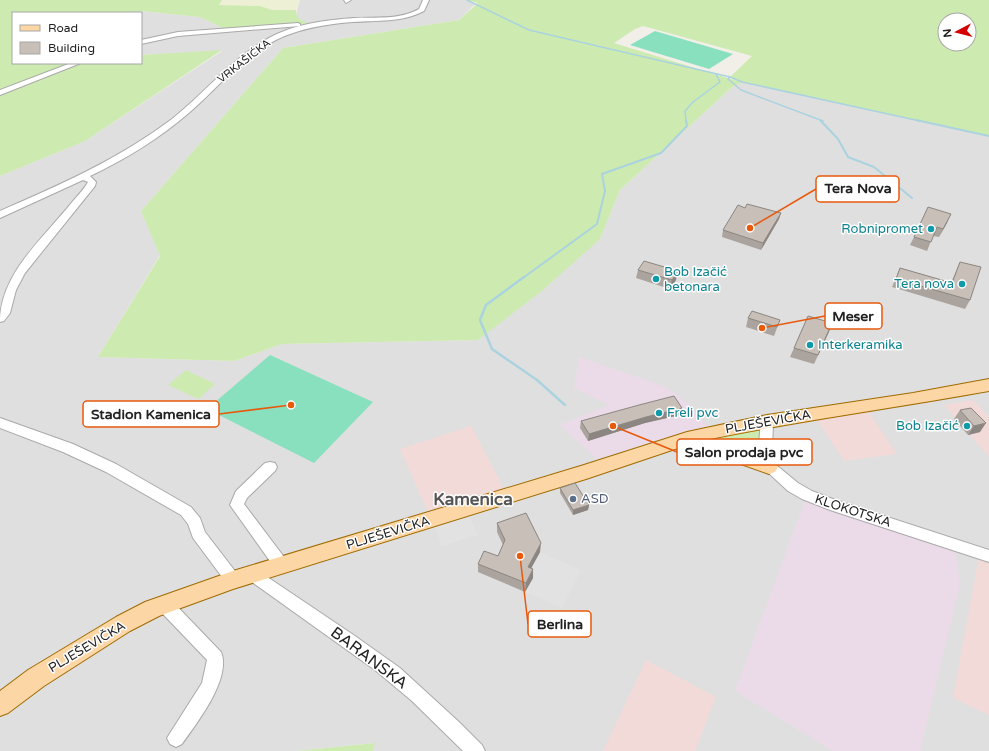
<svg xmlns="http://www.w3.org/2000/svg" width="989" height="751" viewBox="0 0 989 751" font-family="'Varela Round',sans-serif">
<rect width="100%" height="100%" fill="#f2efe9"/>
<path fill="#e0dfdf" d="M300 0H467L475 4 459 20 283 48 141 211 160 255 98 357 234 361 282 344 478 340 600 239 620 190 731 88 742 82 989 136V751H373L374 743 296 751H0V176L85 141 222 51 141 55V13H137L141 11 200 17 227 30 308 24 298 18 296 14Z"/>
<g fill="#f2dad9">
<path d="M973 400 989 417V457L944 405Z"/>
<path d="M866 408 897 454 844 461 815 417Z"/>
<path d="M471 426 509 498 432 521 400 449Z"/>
<path d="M979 556 989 560V715L953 698Z"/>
<path d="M646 660 716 697 695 751H603Z"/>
</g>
<g fill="#ebdbe8">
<path d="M579 357 666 387 688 404 708 427 597 459 560 425 609 405 574 388Z"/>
<path d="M807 495 952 543 956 556 960 584 920 751H833L735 691Z"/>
</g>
<path fill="#eef0d5" d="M222 0H300L296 10H272L260 6 219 5Z"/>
<g fill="#cdebb0" fill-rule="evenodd">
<path d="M0 0H222L219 5 260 6 272 10H296C295 18 303 21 309 24L227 30 200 17 141 11 137 13H13V63H141V55L222 50 85 141 0 176Z"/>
<path d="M467 0H989V136L742 82 731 88 620 190 600 239 543 290 478 340 282 344 234 361 98 357 160 256 141 211 283 48 459 20 478 3ZM945 20H969V44H945ZM643 26 752 56 730 77 737 81 614 43 635 29Z"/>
<path d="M186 370 215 384 198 399 168 385Z"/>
<path d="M764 427 760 444C744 455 727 450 712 439Z"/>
<path d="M375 743 373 751H296Z"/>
</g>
<g fill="#88e0be">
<path d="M655 31 733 54 709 69 630 45Z"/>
<path d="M270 355 373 402 314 463 207 409Z"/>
</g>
<g fill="#e2e2e2">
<path d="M469 515 478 535 442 546 434 526Z"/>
<path d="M540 552 581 570 562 608 525 592 532 578 527 576Z"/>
</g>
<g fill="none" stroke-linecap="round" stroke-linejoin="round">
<g stroke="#aad3df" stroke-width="1.5">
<path d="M467 0 529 30 730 77 742 82 920 121"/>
<path d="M730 77 728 79 741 90 823 121"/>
<path d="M686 121 685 111 693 102 720 82 716 74"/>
</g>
<g stroke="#aad3df" stroke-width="2">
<path d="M820 120 838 139 848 157 874 167 912 198"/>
<path d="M916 120 989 136"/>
<path d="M523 278 597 224 605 191 602 174 661 153 687 126 686 120"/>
</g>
<path stroke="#aad3df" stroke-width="2.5" d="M524 277 486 305 480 320 492 349 537 380 565 405"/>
<defs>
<g id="minor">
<path d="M344 0H351L346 3Z"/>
<path d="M423 0H429L424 11C401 23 378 20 353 22 327 24 300 28 276 40 242 56 218 88 190 112 160 138 126 159 90 176L96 182 95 186 25 273 16 290 10 313 4 321 0 322C0 275 41 240 69 206 75 198 83 191 88 182L83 180 0 218V211C60 185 119 159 172 119 205 93 232 58 269 38 294 24 326 20 354 18 377 17 399 20 419 9Z"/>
<path d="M298 23 300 24V26L178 36 141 44V40L178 32Z"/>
<path d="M71 63H81L0 95V90Z"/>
<path d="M767 416 771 418 773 421 772 455 775 464 798 483 812 491 838 501 989 550V562L830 510 802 499 788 491 762 467 758 455 761 421 763 418Z"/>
<path d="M0 418 73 444 116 464 191 507 200 518 205 532 238 575 241 580 238 585 233 587 228 585 193 538 188 524 181 515 106 472 63 452 0 428Z"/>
<path d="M270 462 275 463 277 467 275 471 247 498 244 504 287 561 289 566 287 571 282 572 277 571 230 505 236 491 265 463Z"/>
<path d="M254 568 355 636 400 668 459 722 482 745 485 751H463L412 701 375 670 249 580 246 575 249 570Z"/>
<path d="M165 598 171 600 221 652C232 678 197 723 182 744L176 747 170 744 167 738 202 683 207 660 159 610 157 605 159 600Z"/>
</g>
<path id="major" d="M989 379V391C896 408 803 420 710 439L775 462 778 467 775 472 769 474 687 445 586 479 233 589 159 616 130 631 44 686 8 713 0 716V691L28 670 116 617 145 602 233 571 584 465 687 432 767 415 913 393Z"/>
</defs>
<use href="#minor" stroke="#a9a9a9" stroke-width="2"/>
<use href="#major" stroke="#a06b00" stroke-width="2"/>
<use href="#minor" fill="#fff" fill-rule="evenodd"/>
<use href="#major" fill="#fcd6a4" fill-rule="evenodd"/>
</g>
<g fill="#aba49e">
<path d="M745 208 781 213 779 219 761 250 722 237 723 230Z"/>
<path d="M947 223 939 237 933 236 927 251 910 245 914 237Z"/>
<path d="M960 262 970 300 965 309 892 287 900 268 951 283Z"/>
<path d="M638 270 676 280 670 289 636 278Z"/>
<path d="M748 318 780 320 774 336 746 327Z"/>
<path d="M832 323 814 364 790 357 794 348Z"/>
<path d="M682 408 680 415 645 423 588 441 580 428 581 421Z"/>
<path d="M960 410 980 432 968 435 954 419Z"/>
<path d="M560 488 589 505 588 510 573 515 560 493Z"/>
<path d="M497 523 540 552 531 568 533 569V578L525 592 478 572V564L498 556 503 545 497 532Z"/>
</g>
<g fill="#8b8681">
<path d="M781 213 779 219 761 250 763 243Z"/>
<path d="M951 214 947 223 939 237 943 229Z"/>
<path d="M678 271 676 280 670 289 672 280Z"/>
<path d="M832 323 829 332 814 364 818 355Z"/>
<path d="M682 408 680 415 645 423 588 441 589 434 646 417Z"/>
<path d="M986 423 980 432 968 435 974 426Z"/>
<path d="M589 505 588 510 573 515V510Z"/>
<path d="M541 543 540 552 527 576 528 567Z"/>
<path d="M533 569V578L525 592 526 583Z"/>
</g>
<g fill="#c7bfb8" stroke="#8b8681">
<path d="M747 204 781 213 763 243 723 230 738 205 745 208Z"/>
<path d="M928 207 951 214 943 229 937 227 931 242 914 237Z"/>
<path d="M644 261 678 271 672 280 638 270Z"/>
<path d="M960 262 981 267 970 300 896 279 900 268 952 283Z"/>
<path d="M752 311 780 320 777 327 748 318Z"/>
<path d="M808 316 832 323 818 355 794 348Z"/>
<path d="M674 396 682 408 646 417 589 434 581 421 639 405Z"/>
<path d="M971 408 986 423 974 426 960 410Z"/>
<path d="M575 483 589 505 573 510 560 488Z"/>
<path d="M526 513 541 543 528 567 533 569 526 583 478 564 484 551 498 556 505 540 497 523Z"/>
</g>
<g fill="#0f9aa8" stroke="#fff" stroke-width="1.5">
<circle cx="931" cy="229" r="4"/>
<circle cx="656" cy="279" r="4"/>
<circle cx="962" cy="284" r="4"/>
<circle cx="810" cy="345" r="4"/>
<circle cx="659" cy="413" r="4"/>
<circle cx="967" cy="426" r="4"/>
</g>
<circle fill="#5c6f8a" stroke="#fff" stroke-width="1.5" cx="573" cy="499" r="4"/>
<g text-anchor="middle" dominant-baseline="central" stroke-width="3" stroke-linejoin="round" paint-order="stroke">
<g font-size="11" fill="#222" stroke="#fff">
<text transform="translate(244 61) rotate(-38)">VRKAŠIĆKA</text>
</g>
<g font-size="13" fill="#0d838f" stroke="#fff" text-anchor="end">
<text x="923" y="229">Robnipromet</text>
<text x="664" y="272" text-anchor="start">Bob Izačić<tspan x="664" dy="15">betonara</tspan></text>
<text x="954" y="284">Tera nova</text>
<text x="818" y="345" text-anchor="start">Interkeramika</text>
<text x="667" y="413" text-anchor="start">Freli pvc</text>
<text x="959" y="426">Bob Izačić</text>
</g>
<g font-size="13" fill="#222" stroke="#fff">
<text transform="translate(768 422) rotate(-10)">PLJEŠEVIČKA</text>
<text transform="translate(853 511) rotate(18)">KLOKOTSKA</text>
<text transform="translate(388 533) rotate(-17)">PLJEŠEVIČKA</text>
<text transform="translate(87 647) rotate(-31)">PLJEŠEVIČKA</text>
</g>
<g font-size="13" fill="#4e5e75" stroke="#fff" text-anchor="start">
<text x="581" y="499">ASD</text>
</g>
<g font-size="16" fill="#222" stroke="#fff">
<text transform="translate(369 658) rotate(37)">BARANSKA</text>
</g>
<g font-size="17" font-weight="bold" fill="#555" stroke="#fff">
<text x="473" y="499">Kamenica</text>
</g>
</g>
<path fill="none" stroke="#e8590c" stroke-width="1.5" d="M750 228L816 189M762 328L825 316M291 405L219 414M613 426L677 452M520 556L528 624"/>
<g fill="#e8590c" stroke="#fff" stroke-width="1.5">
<circle cx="750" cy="228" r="4"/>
<circle cx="762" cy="328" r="4"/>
<circle cx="291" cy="405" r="4"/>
<circle cx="613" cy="426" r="4"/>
<circle cx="520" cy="556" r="4"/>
</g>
<g fill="#fff" stroke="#e8590c" stroke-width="1.5">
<rect x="816" y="176" width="83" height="26" rx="4"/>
<rect x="825" y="303" width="57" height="26" rx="4"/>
<rect x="83" y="401" width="136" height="26" rx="4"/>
<rect x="677" y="439" width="135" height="26" rx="4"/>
<rect x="528" y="611" width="63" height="26" rx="4"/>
</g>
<g font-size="14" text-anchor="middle" font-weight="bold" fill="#222">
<text x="858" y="193">Tera Nova</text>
<text x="853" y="321">Meser</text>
<text x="151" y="419">Stadion Kamenica</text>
<text x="744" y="457">Salon prodaja pvc</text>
<text x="560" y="629">Berlina</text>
</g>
<rect x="12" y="12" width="130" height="52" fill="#ffffff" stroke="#a7a7a7"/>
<rect x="20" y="25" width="20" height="6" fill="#fcd6a4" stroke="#a7a7a7"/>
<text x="48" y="32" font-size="12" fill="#222222">Road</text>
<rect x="20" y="42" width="20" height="12" fill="#c7bfb8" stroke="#a7a7a7"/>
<text x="48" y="52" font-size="12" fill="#222222">Building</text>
<g transform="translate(957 32) rotate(263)"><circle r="19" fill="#ffffff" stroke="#a7a7a7"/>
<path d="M0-3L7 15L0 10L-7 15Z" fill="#d40000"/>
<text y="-6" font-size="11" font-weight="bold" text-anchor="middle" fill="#222222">N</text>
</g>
</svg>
